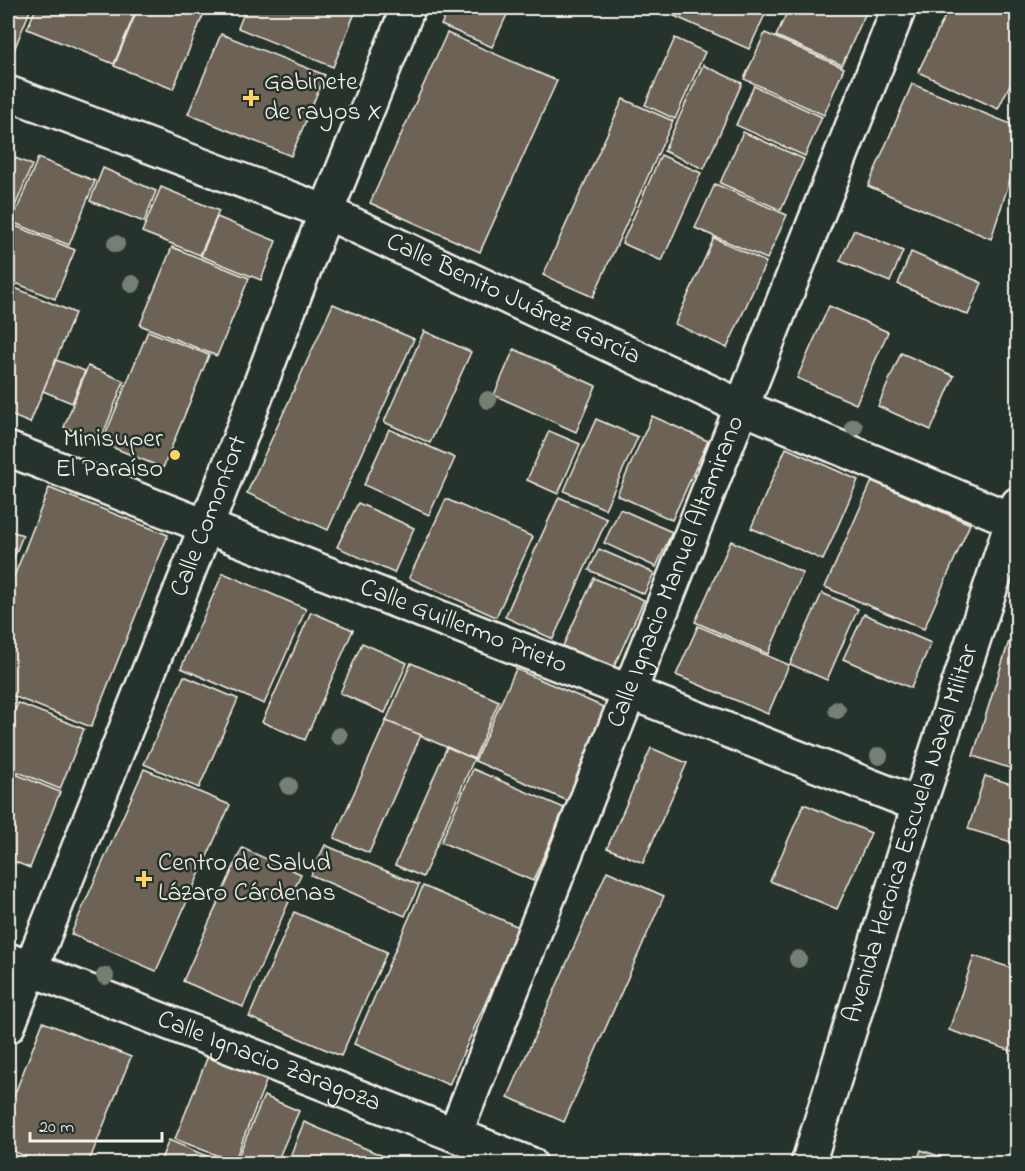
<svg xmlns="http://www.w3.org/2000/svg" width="1025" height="1171" viewBox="0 0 1025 1171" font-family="'Indie Flower',sans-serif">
<rect width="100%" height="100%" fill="#26332d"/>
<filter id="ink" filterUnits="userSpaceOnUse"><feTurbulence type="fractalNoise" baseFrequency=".0167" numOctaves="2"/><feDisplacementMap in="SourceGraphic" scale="12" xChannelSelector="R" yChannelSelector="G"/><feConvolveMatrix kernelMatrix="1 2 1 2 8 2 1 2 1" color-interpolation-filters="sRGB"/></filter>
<g filter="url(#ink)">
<g fill="#6c6255" stroke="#f4f1e8" stroke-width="1.5">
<path d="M8 8H31L12 55 8 53Z"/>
<path d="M36 8H137L114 64 27 29Z"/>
<path d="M138 8H206L173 89 114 66Z"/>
<path d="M246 8H357L333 67 238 28Z"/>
<path d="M449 8H510L492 47 441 25Z"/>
<path d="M656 8H768L749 49Z"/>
<path d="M789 8H868L842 65 776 36Z"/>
<path d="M949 8H1013L1018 10V68L998 109 918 72Z"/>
<path d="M447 33 557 81 480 252 370 203Z"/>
<path d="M765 33 844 68 824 115 744 79Z"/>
<path d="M221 34 325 75 291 156 188 114Z"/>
<path d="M675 38 705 52 675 119 645 105Z"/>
<path d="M703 65 742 83 704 169 664 151Z"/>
<path d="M912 84 1018 127V155L991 239 868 186Z"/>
<path d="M754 86 822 117 805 156 736 125Z"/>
<path d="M623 99 673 121 593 297 543 275Z"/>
<path d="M743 132 804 159 781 210 720 183Z"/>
<path d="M8 155 32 165 10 219 8 217Z"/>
<path d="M661 155 701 173 662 261 622 243Z"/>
<path d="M38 158 95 181 69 245 12 222Z"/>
<path d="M103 168 156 191 144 222 90 201Z"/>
<path d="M715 184 787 215 767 259 695 228Z"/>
<path d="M161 187 219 211 200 255 142 232Z"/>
<path d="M217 217 276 241 261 280 201 256Z"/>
<path d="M8 223 75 250 55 299 8 280Z"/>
<path d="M854 230 903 251 890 282 840 261Z"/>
<path d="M714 238 766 262 727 348 675 324Z"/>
<path d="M172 247 249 278 217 356 140 325Z"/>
<path d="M911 252 982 283 968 315 898 284Z"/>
<path d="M8 285 75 313 30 423 8 414Z"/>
<path d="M333 304 414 339 328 530 247 493Z"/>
<path d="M829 306 888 332 856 404 797 378Z"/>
<path d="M148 331 209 355 163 468 102 443Z"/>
<path d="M424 331 471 352 430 443 384 422Z"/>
<path d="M514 349 596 386 576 432 494 395Z"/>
<path d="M901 353 954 376 931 430 878 406Z"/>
<path d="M56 360 85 371 72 403 43 391Z"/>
<path d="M88 366 124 381 100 442 64 427Z"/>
<path d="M652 416 708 441 672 520 617 495Z"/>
<path d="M596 419 638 437 605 509 564 491Z"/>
<path d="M389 429 455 458 429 515 364 485Z"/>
<path d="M549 431 580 444 558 494 527 480Z"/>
<path d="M786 448 858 480 823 560 751 528Z"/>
<path d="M872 481 970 524 924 629 825 587Z"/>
<path d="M49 488 168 535 91 727 8 694V592Z"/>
<path d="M559 497 607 519 553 639 505 617Z"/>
<path d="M446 499 533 537 496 617 409 578Z"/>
<path d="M358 503 414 528 394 573 337 547Z"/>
<path d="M620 509 672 532 656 567 604 543Z"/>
<path d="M8 530 23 535 8 573Z"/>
<path d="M731 541 803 573 768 654 695 622Z"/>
<path d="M599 549 654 573 644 594 589 570Z"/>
<path d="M223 573 306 609 264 704 181 668Z"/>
<path d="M594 578 644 600 613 669 563 646Z"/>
<path d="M822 593 858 609 827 680 790 664Z"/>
<path d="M311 612 353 630 305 740 262 722Z"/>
<path d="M864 614 931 643 911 688 843 659Z"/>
<path d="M698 626 789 665 768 714 676 675Z"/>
<path d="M1009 641 1018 643V771L973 756Z"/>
<path d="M362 643 407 663 385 713 340 693Z"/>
<path d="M411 663 499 701 474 759 386 721Z"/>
<path d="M516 669 608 709 568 801 475 761Z"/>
<path d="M184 676 238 699 199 788 144 764Z"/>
<path d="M8 697 13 699 8 713Z"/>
<path d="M18 703 84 729 60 789 8 768V728Z"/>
<path d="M386 721 421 735 369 853 334 838Z"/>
<path d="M447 747 474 759 423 877 395 865Z"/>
<path d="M651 748 687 763 643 863 607 848Z"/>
<path d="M144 769 230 805 156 971 71 934Z"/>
<path d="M473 769 564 808 533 881 441 842Z"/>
<path d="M8 771 60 792 30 868 8 859Z"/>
<path d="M985 776 1018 786V844L968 829Z"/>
<path d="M804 804 871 833 837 909 770 881Z"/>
<path d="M325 845 419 885 405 916 311 875Z"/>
<path d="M242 848 301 874 243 1007 183 981Z"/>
<path d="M607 871 664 896 564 1122 508 1097Z"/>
<path d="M423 886 519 927 449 1085 354 1044Z"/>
<path d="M294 912 387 952 341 1056 249 1017Z"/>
<path d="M974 956 1018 970V1053L949 1030Z"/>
<path d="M43 1022 131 1057 88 1164H44L8 1149V1111Z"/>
<path d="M208 1056 267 1079 234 1162 175 1139Z"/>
<path d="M264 1096 299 1111 276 1164H254L238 1157Z"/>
<path d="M304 1122 383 1156 380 1164H287Z"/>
<path d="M169 1140 225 1164H159Z"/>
<path d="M921 1150 962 1164H916Z"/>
</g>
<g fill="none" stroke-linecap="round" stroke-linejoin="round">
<defs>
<g id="minor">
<path id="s1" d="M8 93 326 212 742 407 1012 520"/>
<path id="s2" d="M8 449 919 805"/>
<path id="s3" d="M8 960 530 1164"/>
<path id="s4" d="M8 1026 206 527 326 212 408 8"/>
<path id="s5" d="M455 1134 899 8"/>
<path id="s6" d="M808 1164 919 805 1018 504"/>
</g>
</defs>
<use href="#minor" stroke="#f4f1e8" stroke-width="38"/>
<use href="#minor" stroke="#26332d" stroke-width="33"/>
</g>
<g fill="#767f73">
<circle cx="116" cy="244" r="9"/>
<circle cx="132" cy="284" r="9"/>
<circle cx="488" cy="400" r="9"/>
<circle cx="854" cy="427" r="9"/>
<circle cx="837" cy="710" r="9"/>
<circle cx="339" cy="736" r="9"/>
<circle cx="879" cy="756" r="9"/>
<circle cx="289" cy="786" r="9"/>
<circle cx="798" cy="959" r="9"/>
<circle cx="105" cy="976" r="9"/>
</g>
</g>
<g fill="#ffd166" stroke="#26332d" stroke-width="2">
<path d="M248 89h6v6h6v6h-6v6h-6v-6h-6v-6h6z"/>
<circle cx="175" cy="455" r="6"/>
<path d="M141 870h6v6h6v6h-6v6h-6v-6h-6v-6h6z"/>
</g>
<g text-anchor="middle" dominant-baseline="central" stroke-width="5" stroke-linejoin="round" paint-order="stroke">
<g font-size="26" fill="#f4f1e8" stroke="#26332d" text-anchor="start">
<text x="264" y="83">Gabinete<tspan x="264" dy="30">de rayos X</tspan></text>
<text x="163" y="440" text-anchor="end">Minisuper<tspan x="163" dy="30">El Paraíso</tspan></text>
<text x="158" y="864">Centro de Salud<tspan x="158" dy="30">Lázaro Cárdenas</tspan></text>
</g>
<g font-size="26" fill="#f4f1e8" stroke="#26332d">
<text stroke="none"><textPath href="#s1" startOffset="546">Calle Benito Juárez García</textPath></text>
<text stroke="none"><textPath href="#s4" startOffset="548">Calle Comonfort</textPath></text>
<text stroke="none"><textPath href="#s5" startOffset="604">Calle Ignacio Manuel Altamirano</textPath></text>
<text stroke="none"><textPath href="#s2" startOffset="489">Calle Guillermo Prieto</textPath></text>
<text stroke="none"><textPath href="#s6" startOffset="346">Avenida Heroica Escuela Naval Militar</textPath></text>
<text stroke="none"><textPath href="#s3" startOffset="280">Calle Ignacio Zaragoza</textPath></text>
</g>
</g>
<rect width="1025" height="1171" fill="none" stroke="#26332d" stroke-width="30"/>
<rect x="15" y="15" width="995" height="1141" fill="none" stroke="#f4f1e8" stroke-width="2" filter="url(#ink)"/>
<path d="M30 1132v9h132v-9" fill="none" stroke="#f4f1e8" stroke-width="3"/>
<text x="39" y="1132" font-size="18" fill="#f4f1e8" stroke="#26332d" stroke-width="4.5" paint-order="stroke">20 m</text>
</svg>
